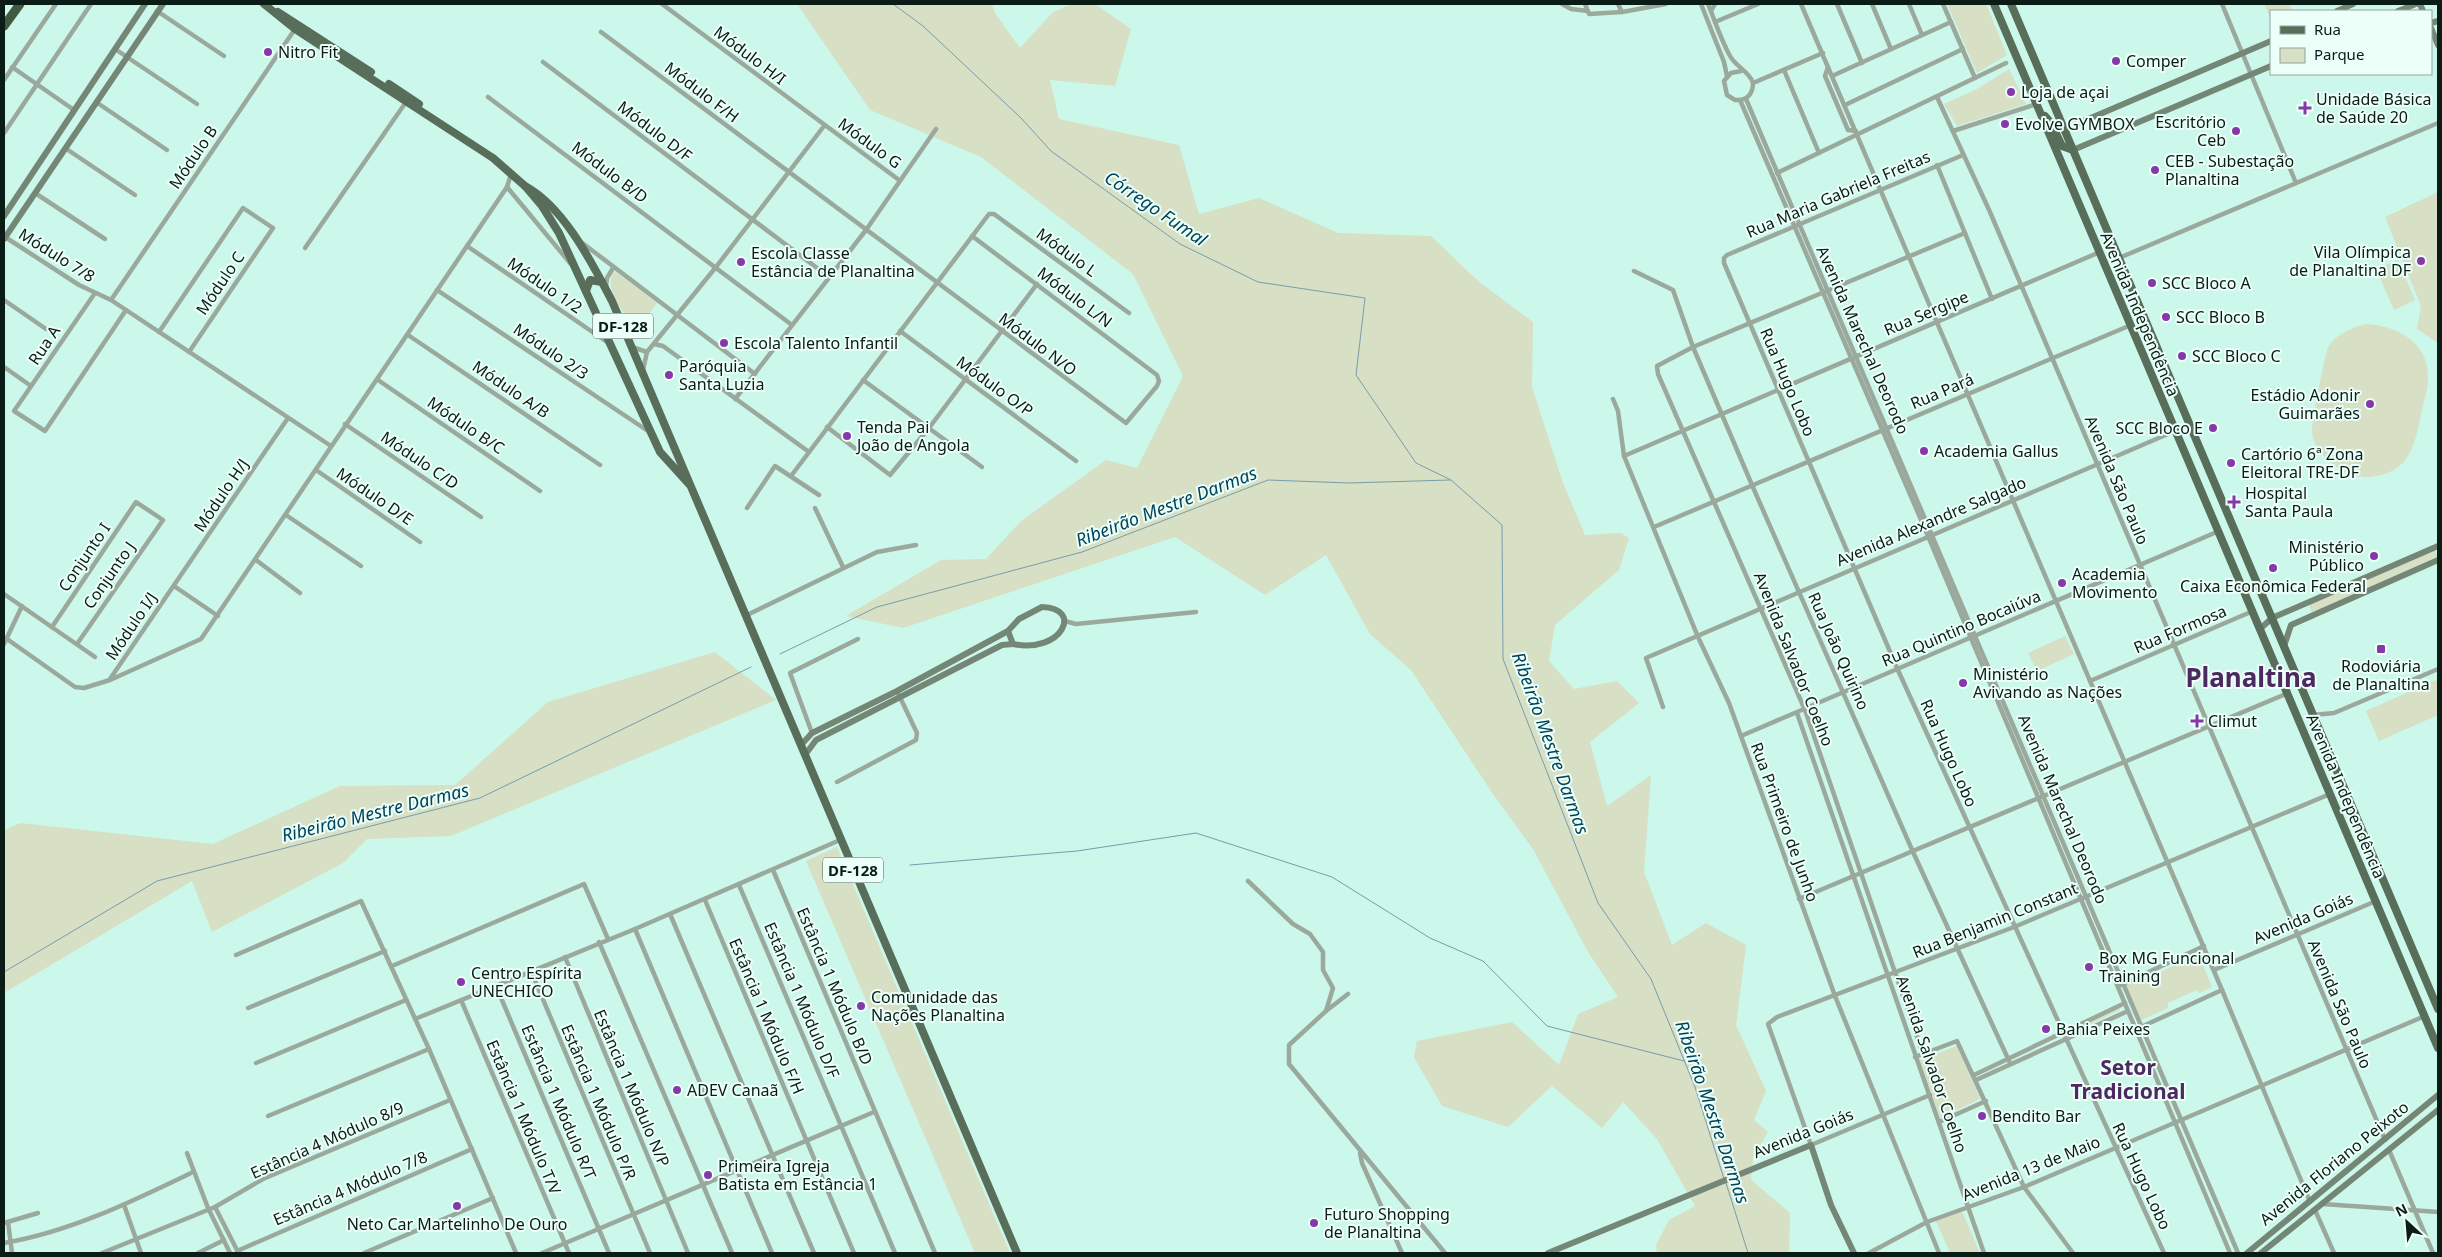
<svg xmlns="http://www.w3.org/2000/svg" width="2442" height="1257" viewBox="0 0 2442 1257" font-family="'Noto Sans',sans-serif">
<rect width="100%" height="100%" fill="#cbf8ea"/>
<g fill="#d7dfc4">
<path d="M797 4H992L995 13 1020 48 1053 12 1072 4H1095L1131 29 1115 86 1050 80 1059 119 1179 145 1199 214 1259 198 1338 233 1431 236 1478 281 1533 322 1532 387 1563 483 1585 535 1621 533 1629 538 1619 570 1555 625 1549 661 1574 689 1617 681 1639 703 1590 742 1607 806 1651 775 1644 872 1672 945 1706 923 1746 945 1736 1025 1766 1091 1754 1120 1768 1132 1753 1158 1751 1180 1790 1213 1789 1253H1657L1656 1245 1669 1220 1695 1206 1657 1139 1623 1102 1602 1128 1552 1086 1508 1127 1442 1106 1414 1057 1417 1041 1512 1022 1559 1065 1578 1014 1618 997 1588 952 1533 849 1493 794 1411 670 1370 634 1326 555 1265 595 1175 537 903 628 846 616 941 560 986 559 1021 521 1106 460 1137 468 1183 376 1133 274 981 157 870 110Z"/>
<path d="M1947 4H1986L2007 55 1977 73Z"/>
<path d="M2264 4H2289L2292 11H2271V20Z"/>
<path d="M2009 69 2026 104 1957 126 1944 104 1977 89Z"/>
<path d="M2438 192V343L2417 329 2421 306 2385 217Z"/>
<path d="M2398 260 2415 300 2394 310 2376 269Z"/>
<path d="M616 272 657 303 638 327C624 315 606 294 612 274Z"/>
<path d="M2365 324C2395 325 2428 341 2428 376 2429 387 2424 399 2422 410 2415 444 2411 473 2370 477 2347 480 2313 455 2312 431 2312 424 2325 353 2328 348 2334 335 2352 328 2365 324Z"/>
<path d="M2435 550 2438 556 2312 613 2309 605Z"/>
<path d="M2065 636 2074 654 2037 671 2028 653Z"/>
<path d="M715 652 776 700 451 836 367 839 343 863 212 932 192 881 4 993V830L20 823 213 844 340 786 455 785 548 702Z"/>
<path d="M2438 679V715L2379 741 2366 711Z"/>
<path d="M837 847 1010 1253H975L806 861Z"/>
<path d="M2198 953 2212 987 2200 993 2197 990 2168 1003V1008L2141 1020 2126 985 2153 973 2157 974Z"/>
<path d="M2119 1007 2120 1010 2067 1035 2066 1033Z"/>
<path d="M1957 1046 1980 1099 1940 1118 1920 1060Z"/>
<path d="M1962 1211 1980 1253H1950L1936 1221Z"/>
</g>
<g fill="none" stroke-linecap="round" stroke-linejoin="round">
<g stroke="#779dac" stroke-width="1">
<path d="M893 4 923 26 1021 118 1051 151 1180 244 1258 282 1365 298 1356 375 1416 463 1451 480 1502 525 1503 659 1598 903 1651 979 1695 1087 1724 1179"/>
<path d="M780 654 877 607 1082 552 1268 480 1349 483 1450 480"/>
<path d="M910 865 1077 851 1196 833 1332 877 1430 938 1483 961 1547 1026 1684 1061"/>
<path d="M4 972 157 881 480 798 751 667"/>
<path d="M1726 1183 1748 1253"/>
</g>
<g stroke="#9ba89c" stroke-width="4.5">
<path d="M662 4 899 180"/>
<path d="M1562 4 1571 9 1588 11"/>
<path d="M1585 4 1589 14 1622 12 1666 4"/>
<path d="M1618 4 1622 12"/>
<path d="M1701 4 1724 62 1727 76"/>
<path d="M1708 4C1715 21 1721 40 1730 56 1736 67 1750 72 1753 83 1753 94 1747 101 1735 100L1727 95 1724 81 1731 73 1741 71"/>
<path d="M1801 4 2222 990 2310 1202"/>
<path d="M1837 4 1862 63"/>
<path d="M1872 4 1891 49"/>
<path d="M1909 4 1922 35"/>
<path d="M1943 4 1975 78"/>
<path d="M2222 4 2296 183"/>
<path d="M157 11 224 56"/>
<path d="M1711 11 1715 4"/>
<path d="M1715 22 1758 4"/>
<path d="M601 32 1126 423 1157 386 1159 381 1157 375 972 236"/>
<path d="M115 49 197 104"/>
<path d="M543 62 829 277"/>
<path d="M12 67 74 110"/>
<path d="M1828 67 1825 76 1848 130 1856 131"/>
<path d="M1784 70 1819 153"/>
<path d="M1832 76 1951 22"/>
<path d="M4 80 56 4"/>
<path d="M1753 83 1823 53"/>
<path d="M488 97 792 325"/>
<path d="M1937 97 1990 212 2385 1140"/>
<path d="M1746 99 2238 1253"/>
<path d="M1740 100 1928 536 2230 1253"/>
<path d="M96 102 167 150"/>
<path d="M1845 105 1963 49"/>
<path d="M1953 131 2037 104"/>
<path d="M4 133 91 4"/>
<path d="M65 148 135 195"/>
<path d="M1963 155 1727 255 1724 258V263L1897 668 2164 1253"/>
<path d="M1937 165 1992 299"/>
<path d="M1777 173 2006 63"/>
<path d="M507 187 570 263"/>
<path d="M35 193 105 239"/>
<path d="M5 237 79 285 111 300 331 446"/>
<path d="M581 242 755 374"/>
<path d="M467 246 610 344"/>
<path d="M305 248 406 102"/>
<path d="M2119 258 2438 123"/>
<path d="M1634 271 1673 290 1693 347 1752 485 1913 852 2010 1063"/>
<path d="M606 287 607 278 613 268"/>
<path d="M437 290 648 431"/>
<path d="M95 293 14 411 45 431 126 310"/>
<path d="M4 300 46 329"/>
<path d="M111 300 295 29"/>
<path d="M900 331 1076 461"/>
<path d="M159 332 243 208 273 228 189 352"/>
<path d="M408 335 600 465"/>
<path d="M654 344 663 346 809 452"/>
<path d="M632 347 647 352"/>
<path d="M4 367 31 386"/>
<path d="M643 370 647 352 716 267 824 126"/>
<path d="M378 380 540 491"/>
<path d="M863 380 982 467"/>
<path d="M735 399 866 230 936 129"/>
<path d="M1613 399 1618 411 1624 456 1698 637 1729 703 1835 996 1939 1253"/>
<path d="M345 424 481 517"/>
<path d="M827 427 890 475 929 428 1037 284"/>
<path d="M1624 456 2100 252"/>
<path d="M316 470 420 542"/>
<path d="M791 476 989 214H994L1129 313"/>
<path d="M747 508 775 466 819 495"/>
<path d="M815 508 843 567"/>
<path d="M286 515 361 566"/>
<path d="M1654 527 2131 325"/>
<path d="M256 560 300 593"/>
<path d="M174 586 218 616"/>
<path d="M4 594 95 657"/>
<path d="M745 616 877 552 916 545"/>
<path d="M1065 621 1076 624 1196 612"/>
<path d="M52 627 136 502 163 520 77 644"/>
<path d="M7 639 75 687 84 688 110 680 201 639 507 187 511 174"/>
<path d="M4 644 22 606"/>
<path d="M110 679 288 418"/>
<path d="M2090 681 2253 611"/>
<path d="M1663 707 1646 658 2175 431"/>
<path d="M1797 713 1984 1253"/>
<path d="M2313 715 2334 713 2438 669"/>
<path d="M812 733 790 673 858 639"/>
<path d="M1741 736 2219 531"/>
<path d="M837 782 916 740 917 733 897 691"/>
<path d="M773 870 935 1253"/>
<path d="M1248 881 1293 924 1310 934 1323 952V970L1333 988 1326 1011"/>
<path d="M739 885 895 1253"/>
<path d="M1799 899 2288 693"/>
<path d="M705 900 854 1253"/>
<path d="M670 914 814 1253"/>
<path d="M635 929 772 1253"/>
<path d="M599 942 732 1253"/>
<path d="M236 955 361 901 429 1049 516 1253"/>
<path d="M565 957 688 1253"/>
<path d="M392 966 584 884 608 939"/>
<path d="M2214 970 2376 901"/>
<path d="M531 971 650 1253"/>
<path d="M2121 985 2204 946"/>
<path d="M496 986 609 1253"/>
<path d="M1348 994 1326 1011 1289 1045V1064L1445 1253"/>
<path d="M461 1000 569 1253"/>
<path d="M248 1008 385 951"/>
<path d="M415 1019 635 929 840 840"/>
<path d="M2141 1027 2222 990"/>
<path d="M1923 1054 1805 710 1658 374 1657 366 1693 347 1965 233"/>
<path d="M1915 1057 1957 1041 2024 1187 2073 1253"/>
<path d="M256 1063 406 1000"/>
<path d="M1974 1075 2125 1003"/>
<path d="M1976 1080 2128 1011"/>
<path d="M1930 1095 1811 1145 1768 1024 1777 1017 2014 927 2330 794"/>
<path d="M268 1116 429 1049"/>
<path d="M1939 1122 1986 1101"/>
<path d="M2389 1150 2433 1253"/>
<path d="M187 1153 208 1208 230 1253"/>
<path d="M1360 1153 1362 1163 1402 1253"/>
<path d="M2323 1204 2438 1212"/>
<path d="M124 1205 141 1253"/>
<path d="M215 1207 238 1252"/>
<path d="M2315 1210 2334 1253"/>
<path d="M8 1222 12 1253"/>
<path d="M4 1223 38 1213"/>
<path d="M4 1243C70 1232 133 1201 193 1172"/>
<path d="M237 1251 472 1149"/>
<path d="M102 1253 215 1207 263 1179 450 1100"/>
<path d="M198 1253 224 1240"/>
<path d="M364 1253 493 1198"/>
<path d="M542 1253 874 1112"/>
<path d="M1869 1253 1927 1222 2024 1187 2425 1016"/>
</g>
<g stroke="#748675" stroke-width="6">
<path d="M2420 4 2423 11"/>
<path d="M2337 11 2353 4"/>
<path d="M2398 11 2416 4"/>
<path d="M2431 23 2438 21"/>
<path d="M2431 28 2438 45"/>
<path d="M2065 129 2271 41"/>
<path d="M2073 150 2271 66"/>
<path d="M4 216 145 4"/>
<path d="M4 239 163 4"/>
<path d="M1042 607C1084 608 1062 654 1013 644L1008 631 1019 619Z"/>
<path d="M2260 629 2272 618 2438 546"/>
<path d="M2284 646 2291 625 2438 560"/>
<path d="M801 745 812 733 897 691 1008 631"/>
<path d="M805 755 816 740 1002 645 1013 644"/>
<path d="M1548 1253 1811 1145 1831 1205 1854 1253"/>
<path d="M2247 1253 2438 1095"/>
<path d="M2261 1253 2438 1110"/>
</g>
<g stroke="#586e5a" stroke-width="8">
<path d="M264 4 295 29 493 158 525 186 542 206 559 233 660 452 689 484"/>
<path d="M1994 4 2438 1048"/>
<path d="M2011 4 2438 1009"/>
<path d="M278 12 371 72"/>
<path d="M389 84 419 104"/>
<path d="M2045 116 2051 123 2062 146 2073 150"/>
<path d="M525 186C564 207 592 263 612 301L1017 1253"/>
<path d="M586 291 590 280 602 282"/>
</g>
<path stroke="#405a42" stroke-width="9" d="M4 26 20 4"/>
</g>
<g fill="#8438a9" stroke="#edfff9" stroke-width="2">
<circle cx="268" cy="52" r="5"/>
<circle cx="2116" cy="61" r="5"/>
<circle cx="2011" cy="92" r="5"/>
<path d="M2302.5 100.5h5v5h5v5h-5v5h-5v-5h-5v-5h5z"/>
<circle cx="2005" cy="124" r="5"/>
<circle cx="2236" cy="131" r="5"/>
<circle cx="2155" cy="170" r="5"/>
<circle cx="2421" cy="261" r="5"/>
<circle cx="741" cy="262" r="5"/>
<circle cx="2152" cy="283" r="5"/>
<circle cx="2166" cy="317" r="5"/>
<circle cx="724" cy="343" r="5"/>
<circle cx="2182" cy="356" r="5"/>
<circle cx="669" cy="375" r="5"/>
<circle cx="2370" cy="404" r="5"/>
<circle cx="2213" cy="428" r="5"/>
<circle cx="847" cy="436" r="5"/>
<circle cx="1924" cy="451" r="5"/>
<circle cx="2231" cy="463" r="5"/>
<path d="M2231.5 494.5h5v5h5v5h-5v5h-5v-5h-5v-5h5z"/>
<circle cx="2374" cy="556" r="5"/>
<circle cx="2273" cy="568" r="5"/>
<circle cx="2062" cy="583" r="5"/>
<rect x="2376" y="644" width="10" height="10" rx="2.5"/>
<circle cx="1963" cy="683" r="5"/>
<path d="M2194.5 713.5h5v5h5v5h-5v5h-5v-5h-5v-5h5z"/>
<circle cx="2089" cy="967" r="5"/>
<circle cx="461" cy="982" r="5"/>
<circle cx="861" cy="1006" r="5"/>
<circle cx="2046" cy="1029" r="5"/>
<circle cx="677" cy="1090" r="5"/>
<circle cx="1982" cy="1116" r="5"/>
<circle cx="708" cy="1175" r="5"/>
<circle cx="457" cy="1206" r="5"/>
<circle cx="1314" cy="1223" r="5"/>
</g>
<g text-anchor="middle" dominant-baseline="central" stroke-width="4" stroke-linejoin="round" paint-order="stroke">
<g fill="#edfff9" stroke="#4f605b" stroke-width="1">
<rect x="593" y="313.5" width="60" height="25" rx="4"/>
<rect x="823" y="857.5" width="60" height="25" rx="4"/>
</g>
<g font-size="15" font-weight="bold" fill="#0b1c17">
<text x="623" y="326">DF-128</text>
<text x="853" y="870">DF-128</text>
</g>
<g font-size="16" fill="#0b1c17" stroke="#edfff9" text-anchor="start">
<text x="278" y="52">Nitro Fit</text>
<text x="2126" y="61">Comper</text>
<text x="2021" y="92">Loja de açai</text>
<text x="2316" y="99">Unidade Básica<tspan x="2316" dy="18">de Saúde 20</tspan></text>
<text x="2226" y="122" text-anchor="end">Escritório<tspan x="2226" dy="18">Ceb</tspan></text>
<text x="2015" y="124">Evolve GYMBOX</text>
<text x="2165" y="161">CEB - Subestação<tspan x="2165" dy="18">Planaltina</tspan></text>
<text x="2411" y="252" text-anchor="end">Vila Olímpica<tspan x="2411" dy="18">de Planaltina DF</tspan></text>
<text x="751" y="253">Escola Classe<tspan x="751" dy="18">Estância de Planaltina</tspan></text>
<text x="2162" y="283">SCC Bloco A</text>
<text x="2176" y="317">SCC Bloco B</text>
<text x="734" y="343">Escola Talento Infantil</text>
<text x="2192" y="356">SCC Bloco C</text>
<text x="679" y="366">Paróquia<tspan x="679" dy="18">Santa Luzia</tspan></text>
<text x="2360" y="395" text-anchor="end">Estádio Adonir<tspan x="2360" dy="18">Guimarães</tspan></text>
<text x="857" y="427">Tenda Pai<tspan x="857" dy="18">João de Angola</tspan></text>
<text x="2203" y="428" text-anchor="end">SCC Bloco E</text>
<text x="1934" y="451">Academia Gallus</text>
<text x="2241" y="454">Cartório 6ª Zona<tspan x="2241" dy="18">Eleitoral TRE-DF</tspan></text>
<text x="2245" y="493">Hospital<tspan x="2245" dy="18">Santa Paula</tspan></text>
<text x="2364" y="547" text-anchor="end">Ministério<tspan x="2364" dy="18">Público</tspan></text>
<text x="2072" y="574">Academia<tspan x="2072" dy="18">Movimento</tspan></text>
<text x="2273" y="586" text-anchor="middle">Caixa Econômica Federal</text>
<text x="2381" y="666" text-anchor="middle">Rodoviária<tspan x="2381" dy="18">de Planaltina</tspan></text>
<text x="1973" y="674">Ministério<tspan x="1973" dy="18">Avivando as Nações</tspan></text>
<text x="2208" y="721">Climut</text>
<text x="2099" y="958">Box MG Funcional<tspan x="2099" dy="18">Training</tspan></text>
<text x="471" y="973">Centro Espírita<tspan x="471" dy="18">UNECHICO</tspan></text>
<text x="871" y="997">Comunidade das<tspan x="871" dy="18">Nações Planaltina</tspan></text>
<text x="2056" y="1029">Bahia Peixes</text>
<text x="687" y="1090">ADEV Canaã</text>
<text x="1992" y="1116">Bendito Bar</text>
<text x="718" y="1166">Primeira Igreja<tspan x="718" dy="18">Batista em Estância 1</tspan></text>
<text x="1324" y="1214">Futuro Shopping<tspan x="1324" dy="18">de Planaltina</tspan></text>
<text x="457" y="1224" text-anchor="middle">Neto Car Martelinho De Ouro</text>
</g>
<g font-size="16" fill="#0b1c17" stroke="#edfff9">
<text transform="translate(750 55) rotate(37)">Módulo H/I</text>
<text transform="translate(702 92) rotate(37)">Módulo F/H</text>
<text transform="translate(655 131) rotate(37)">Módulo D/F</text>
<text transform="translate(870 143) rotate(36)">Módulo G</text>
<text transform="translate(193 157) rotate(-56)">Módulo B</text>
<text transform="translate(610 172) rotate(37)">Módulo B/D</text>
<text transform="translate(1838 194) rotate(-23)">Rua Maria Gabriela Freitas</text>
<text transform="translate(1067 252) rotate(36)">Módulo L</text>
<text transform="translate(57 255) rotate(32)">Módulo 7/8</text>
<text transform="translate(220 283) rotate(-56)">Módulo C</text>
<text transform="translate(545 285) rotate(34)">Módulo 1/2</text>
<text transform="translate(1075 297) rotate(37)">Módulo L/N</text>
<text transform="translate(1926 313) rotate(-23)">Rua Sergipe</text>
<text transform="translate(2140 314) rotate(67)">Avenida Independência</text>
<text transform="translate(1863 340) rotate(66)">Avenida Marechal Deorodo</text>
<text transform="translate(1038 344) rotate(37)">Módulo N/O</text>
<text transform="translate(44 345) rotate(-56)">Rua A</text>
<text transform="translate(551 351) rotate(34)">Módulo 2/3</text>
<text transform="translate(1788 382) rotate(67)">Rua Hugo Lobo</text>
<text transform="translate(995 386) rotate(36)">Módulo O/P</text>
<text transform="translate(511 389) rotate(34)">Módulo A/B</text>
<text transform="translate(1942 391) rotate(-23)">Rua Pará</text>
<text transform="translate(466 425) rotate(34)">Módulo B/C</text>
<text transform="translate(420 460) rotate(34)">Módulo C/D</text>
<text transform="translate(2117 480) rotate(67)">Avenida São Paulo</text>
<text transform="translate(221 495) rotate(-56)">Módulo H/J</text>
<text transform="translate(375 496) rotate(34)">Módulo D/E</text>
<text transform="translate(1931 521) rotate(-23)">Avenida Alexandre Salgado</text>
<text transform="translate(84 557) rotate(-56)">Conjunto I</text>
<text transform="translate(109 575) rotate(-55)">Conjunto J</text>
<text transform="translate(131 626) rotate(-56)">Módulo I/J</text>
<text transform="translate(1961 628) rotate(-23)">Rua Quintino Bocaiúva</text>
<text transform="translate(2180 629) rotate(-23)">Rua Formosa</text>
<text transform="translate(1839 651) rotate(66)">Rua João Quirino</text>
<text transform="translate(1794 659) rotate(68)">Avenida Salvador Coelho</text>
<text transform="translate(1949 753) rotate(66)">Rua Hugo Lobo</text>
<text transform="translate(2346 796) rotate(67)">Avenida Independência</text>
<text transform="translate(2063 809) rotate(67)">Avenida Marechal Deorodo</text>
<text transform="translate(1785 822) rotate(70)">Rua Primeiro de Junho</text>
<text transform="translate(2303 918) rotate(-23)">Avenida Goiás</text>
<text transform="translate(1995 920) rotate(-22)">Rua Benjamin Constant</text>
<text transform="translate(835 986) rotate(67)">Estância 1 Módulo B/D</text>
<text transform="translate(802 1000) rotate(67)">Estância 1 Módulo D/F</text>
<text transform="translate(2340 1004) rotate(67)">Avenida São Paulo</text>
<text transform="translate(767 1016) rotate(67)">Estância 1 Módulo F/H</text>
<text transform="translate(1932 1064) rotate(71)">Avenida Salvador Coelho</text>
<text transform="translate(632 1088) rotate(67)">Estância 1 Módulo N/P</text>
<text transform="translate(559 1102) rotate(67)">Estância 1 Módulo R/T</text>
<text transform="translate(599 1102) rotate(67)">Estância 1 Módulo P/R</text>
<text transform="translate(524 1117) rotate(67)">Estância 1 Módulo T/V</text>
<text transform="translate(1803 1133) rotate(-22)">Avenida Goiás</text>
<text transform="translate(327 1140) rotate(-24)">Estância 4 Módulo 8/9</text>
<text transform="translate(2334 1163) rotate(-39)">Avenida Floriano Peixoto</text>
<text transform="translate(2031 1168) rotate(-22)">Avenida 13 de Maio</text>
<text transform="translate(2142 1176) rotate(65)">Rua Hugo Lobo</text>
<text transform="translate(350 1188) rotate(-23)">Estância 4 Módulo 7/8</text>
</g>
<g font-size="18" font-style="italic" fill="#00445c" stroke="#edfff9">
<text transform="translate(1156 208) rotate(34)">Córrego Fumal</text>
<text transform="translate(1166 506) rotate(-21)">Ribeirão Mestre Darmas</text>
<text transform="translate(1551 743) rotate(70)">Ribeirão Mestre Darmas</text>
<text transform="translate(375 812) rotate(-14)">Ribeirão Mestre Darmas</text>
<text transform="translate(1713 1112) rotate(71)">Ribeirão Mestre Darmas</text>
</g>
<g font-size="21" font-weight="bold" fill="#4d2961" stroke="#edfff9">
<text x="2128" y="1067">Setor<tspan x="2128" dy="24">Tradicional</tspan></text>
</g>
<g font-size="26" font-weight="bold" fill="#4d2961" stroke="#edfff9">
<text x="2251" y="677">Planaltina</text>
</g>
</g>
<rect width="2442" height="1257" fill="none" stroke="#0b1c17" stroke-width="10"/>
<rect x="2270" y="10" width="162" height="65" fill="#edfff9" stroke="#93a49f"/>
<rect x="2280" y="26" width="25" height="8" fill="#586e5a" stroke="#93a49f"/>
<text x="2314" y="35" font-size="15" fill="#0b1c17">Rua</text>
<rect x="2280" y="48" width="25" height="15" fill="#d7dfc4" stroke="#93a49f"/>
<text x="2314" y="60" font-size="15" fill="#0b1c17">Parque</text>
<g transform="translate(2407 1222) rotate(334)" stroke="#edfff9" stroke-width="4" paint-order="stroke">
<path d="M0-4L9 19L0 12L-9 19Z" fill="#0b1c17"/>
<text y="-8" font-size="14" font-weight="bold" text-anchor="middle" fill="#0b1c17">N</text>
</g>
</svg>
